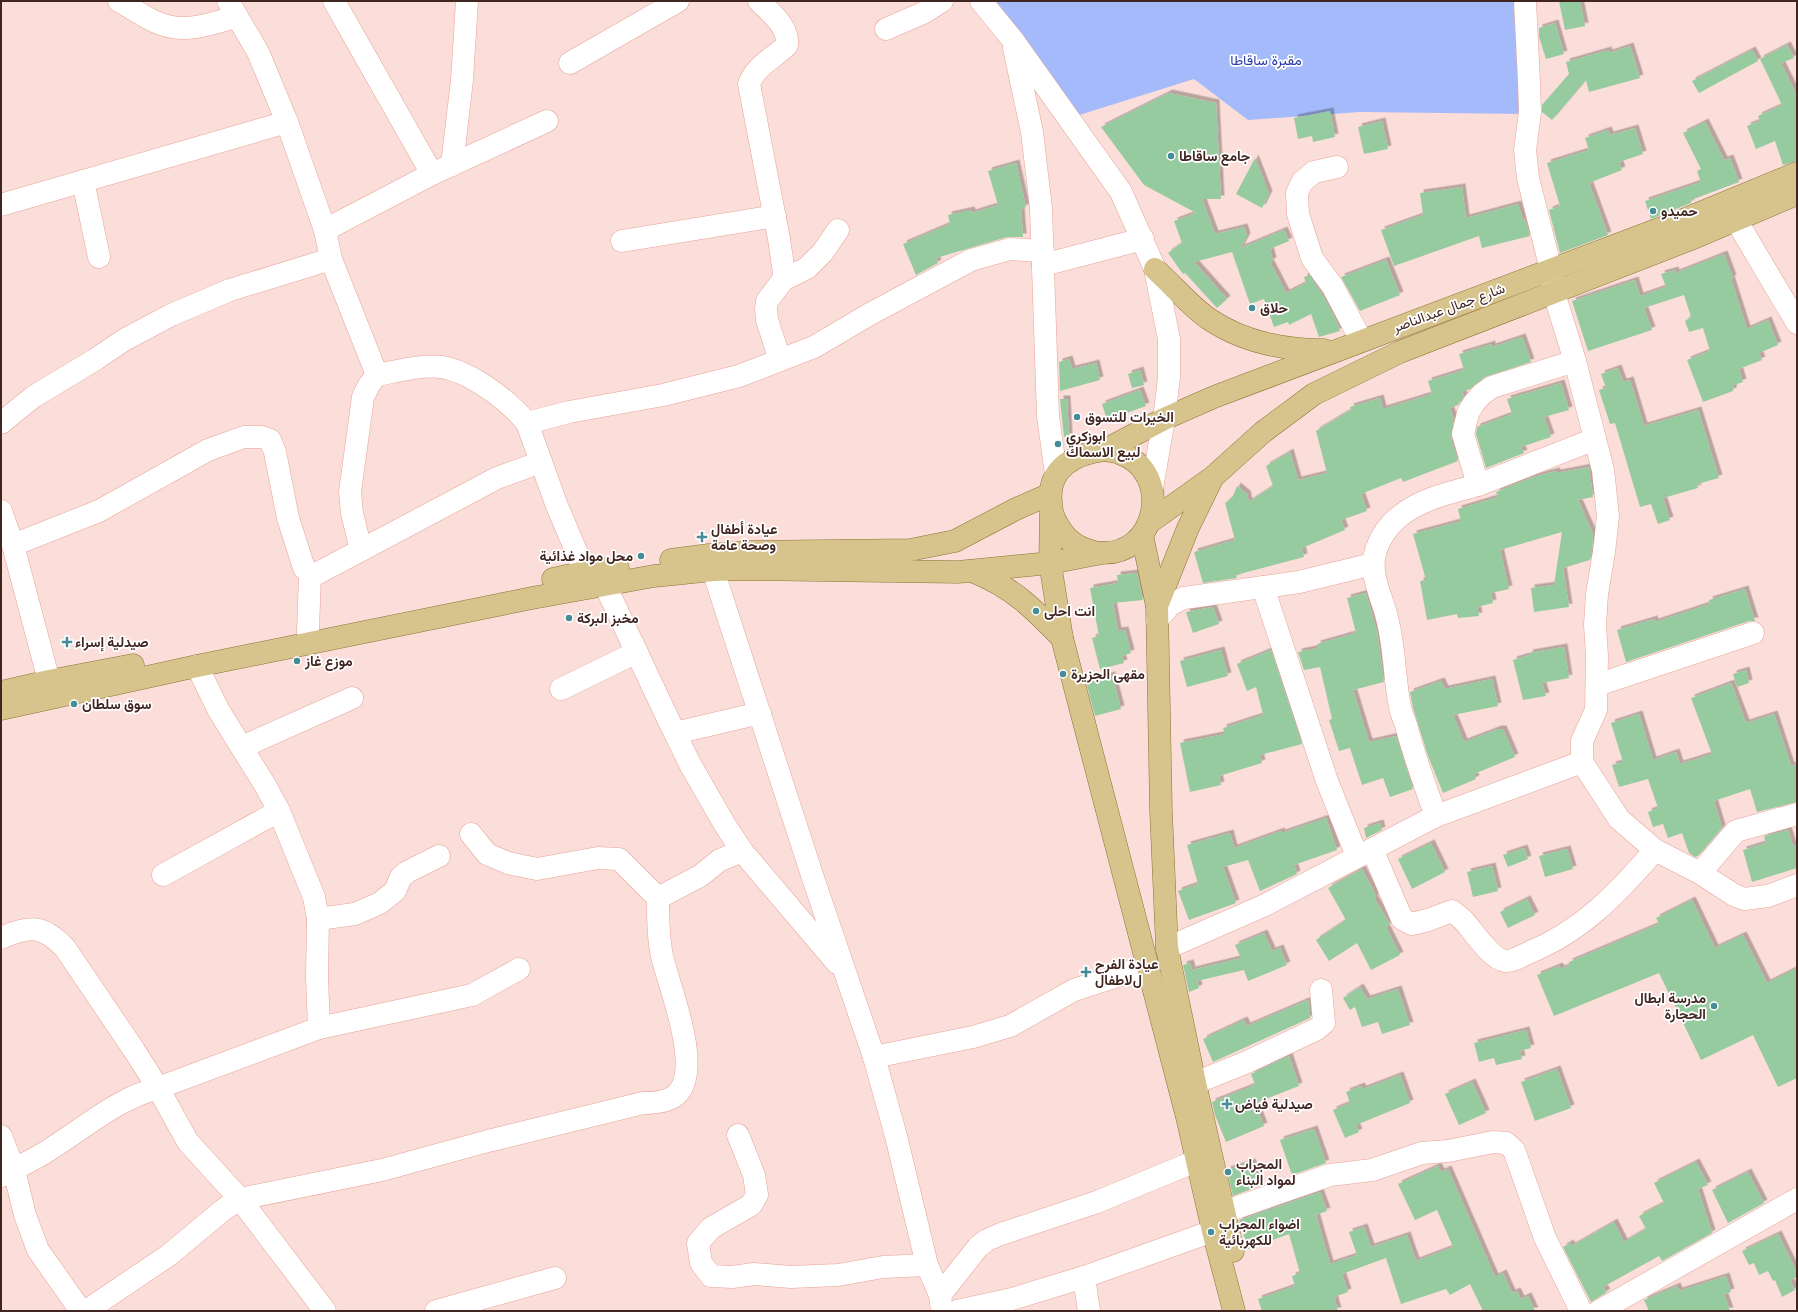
<svg xmlns="http://www.w3.org/2000/svg" width="1798" height="1312" viewBox="0 0 1798 1312" font-family="'Fira Sans',Vazirmatn,sans-serif">
<defs>
<filter id="shadow"><feDropShadow dx="3.5" dy="-3.5" stdDeviation="0" flood-color="#0004"/></filter>
</defs>
<rect width="100%" height="100%" fill="#fbded9"/>
<path fill="#a5bafa" d="M991 1H1520L1528 114 1360 112 1248 120 1194 79 1073 117Z"/>
<g fill="#95cb9f" filter="url(#shadow)">
<path d="M1559 1H1580L1585 26 1565 30Z"/>
<path d="M1555 23 1564 54 1546 59 1539 37V28Z"/>
<path d="M1787 45 1794 58 1781 63 1797 96V161L1783 165 1775 141 1756 149 1747 126 1760 121 1758 116 1782 105 1760 59Z"/>
<path d="M1630 46 1640 78 1589 92 1586 80 1552 120 1542 112V105L1569 74 1566 62 1608 50 1609 53Z"/>
<path d="M1752 50 1758 61 1699 93 1692 81Z"/>
<path d="M1169 93 1216 103 1221 199H1202L1215 234 1244 227 1247 236 1241 248 1284 230 1289 241 1270 249 1273 261 1270 262 1286 293 1306 283 1304 277 1309 275 1322 294 1336 320 1340 331 1319 337 1311 314 1289 325 1288 322 1274 327 1264 299 1250 304 1232 252 1194 262 1227 299 1217 308 1185 273 1183 274 1168 253 1182 243 1174 221 1196 213 1144 185 1101 127Z"/>
<path d="M1330 111 1335 137 1313 142 1312 136 1298 139 1294 118Z"/>
<path d="M1382 121 1388 149 1364 154 1358 127Z"/>
<path d="M1705 122 1724 160 1730 158 1739 182 1691 200V203L1651 219 1645 201 1701 182 1697 171 1701 169 1683 133Z"/>
<path d="M1635 128 1643 154 1619 162 1622 170 1589 183 1608 235 1560 253 1549 210 1560 206 1547 163 1589 150 1585 138 1608 130 1610 135Z"/>
<path d="M1255 158 1269 194 1262 208 1236 194Z"/>
<path d="M1016 163 1026 207 1021 209 1023 237H1007L936 258 938 263 916 275 903 244 950 224 948 215 971 210 972 213 998 205 988 171Z"/>
<path d="M1462 187 1466 218 1518 204 1523 220 1525 219 1530 236 1482 248 1479 236 1394 266 1381 230 1423 215 1420 193Z"/>
<path d="M1724 254 1733 278 1731 279 1747 329 1768 320 1778 345 1759 353 1762 360 1739 369 1743 382 1734 385 1733 391 1703 402 1687 360 1710 351 1703 328 1689 332 1685 321 1691 317 1684 295 1644 308 1652 330 1588 351 1572 301 1635 280 1640 296 1666 287 1661 274 1675 270 1676 273Z"/>
<path d="M1386 260 1400 295 1360 311 1341 277Z"/>
<path d="M1522 337 1531 362 1485 377 1470 389 1462 392 1464 396 1458 405 1450 408 1454 420 1451 438 1458 461 1403 482 1401 478 1361 494 1367 511 1341 520 1345 530 1302 548 1304 557 1236 575 1237 578 1203 583 1194 552 1235 540 1225 503 1232 498 1237 486 1247 494 1249 502 1273 486 1266 466 1290 452 1298 480 1327 473 1316 431 1351 410 1350 407 1380 398 1383 409 1432 394 1428 381 1464 370 1459 354 1492 344V347Z"/>
<path d="M1069 359 1072 369 1096 363 1100 380 1060 391 1059 362Z"/>
<path d="M1618 368 1623 382 1630 380 1644 426 1698 410 1719 478 1697 484 1698 488 1663 498 1670 520 1658 524 1651 504 1640 507 1615 423 1610 424 1599 390 1606 388 1601 374Z"/>
<path d="M1140 370 1144 385 1132 388 1128 374Z"/>
<path d="M1561 383 1569 410 1544 417 1551 437 1521 447 1524 453 1486 468 1476 434 1477 427 1512 414 1507 399Z"/>
<path d="M1140 390 1146 406 1107 420 1102 404Z"/>
<path d="M1060 399H1067L1069 437H1064Z"/>
<path d="M1589 467 1593 497 1578 500 1593 534 1592 550 1590 560 1563 568 1569 607 1534 612 1531 588 1554 585 1562 532 1500 550 1509 589 1491 593 1493 603 1477 607 1479 616 1458 618 1457 614 1427 620 1420 581 1426 580 1413 534 1461 521 1458 509 1498 497 1496 492 1533 477 1556 471 1557 473Z"/>
<path d="M1137 573 1143 600 1113 603 1118 631 1125 630 1131 653 1122 656 1124 663 1100 669 1092 638 1099 636 1090 588 1118 583 1117 575Z"/>
<path d="M1745 589 1755 621H1749L1626 662 1617 630 1654 619 1655 622 1710 604 1709 600Z"/>
<path d="M1366 593 1377 631 1384 682 1353 690 1369 742 1396 736 1413 789 1390 797 1383 778 1362 785 1350 748 1339 751 1329 720 1332 719 1320 667 1304 670 1298 652 1318 648 1317 644 1356 633 1347 598Z"/>
<path d="M1213 607 1219 624 1193 633 1186 612Z"/>
<path d="M1564 647 1569 678 1542 683 1546 696 1523 700 1513 660 1530 655 1529 653Z"/>
<path d="M1221 650 1228 676 1187 687 1180 661Z"/>
<path d="M1271 650 1302 744 1260 755 1262 763 1219 776 1221 785 1190 792 1180 743 1225 734 1223 728 1263 715 1256 687 1247 691 1237 664Z"/>
<path d="M1746 670 1749 683 1737 687 1733 674Z"/>
<path d="M1112 675 1121 709 1095 716 1086 682Z"/>
<path d="M1492 679 1498 706 1453 715 1464 742 1498 729H1503L1515 757 1474 774 1476 779 1443 793 1428 756 1413 708 1410 692 1441 681 1445 689Z"/>
<path d="M1731 683 1746 723 1774 714 1791 766 1797 764V802L1757 812 1750 789 1714 801 1722 828 1698 856 1695 857 1689 853 1682 833 1668 838 1663 824 1653 827 1648 812 1658 808 1648 779 1619 787 1612 765 1623 762 1611 723 1639 714 1653 760 1676 752 1680 764 1712 754 1691 698Z"/>
<path d="M1326 818 1337 850 1294 865 1297 874 1260 891 1248 860 1223 867 1236 903 1189 920 1178 891 1198 884 1187 845 1230 833 1234 848 1281 831 1282 833Z"/>
<path d="M1380 823 1382 830 1366 838 1364 828Z"/>
<path d="M1788 830 1793 846 1797 845V868L1752 882 1743 850 1766 843 1764 836Z"/>
<path d="M1431 843 1445 872 1412 889 1398 859Z"/>
<path d="M1524 848 1528 859 1508 867 1503 855Z"/>
<path d="M1567 849 1573 869 1545 877 1539 856Z"/>
<path d="M1492 866 1498 891 1473 897 1467 872Z"/>
<path d="M1362 869 1376 896 1374 898 1390 924 1386 927 1400 955 1371 970 1357 943 1329 961 1316 940 1346 920 1328 888Z"/>
<path d="M1527 899 1535 915 1508 928 1500 912Z"/>
<path d="M1692 900 1715 948 1743 935 1767 983 1797 968V1078L1778 1087 1753 1035 1701 1060 1659 973 1554 1016 1537 975 1559 966 1561 969 1570 965 1569 962 1659 924 1656 918Z"/>
<path d="M1264 933 1272 951 1280 948 1287 965 1248 981 1244 970 1197 981 1199 988 1189 992 1183 965 1190 963 1192 970 1241 958 1235 945Z"/>
<path d="M1360 987 1367 999 1398 989 1410 1025 1382 1034 1378 1022 1362 1027 1355 1007 1350 1010 1343 998Z"/>
<path d="M1308 1000 1310 1005V1018L1213 1062 1203 1039 1244 1020 1247 1026Z"/>
<path d="M1526 1030 1531 1048 1520 1051 1522 1059 1496 1065 1494 1058 1479 1062 1474 1043Z"/>
<path d="M1289 1056 1299 1086 1255 1103 1264 1126 1226 1142 1215 1115 1212 1102 1255 1085 1251 1074Z"/>
<path d="M1557 1069 1571 1108 1535 1121 1521 1082Z"/>
<path d="M1400 1075 1410 1103 1356 1125 1359 1132 1345 1138 1333 1110 1350 1103 1346 1092 1361 1086 1363 1089Z"/>
<path d="M1472 1082 1486 1113 1459 1125 1445 1094Z"/>
<path d="M1314 1129 1326 1163 1292 1175 1280 1140Z"/>
<path d="M1252 1162 1259 1186 1233 1196 1227 1170Z"/>
<path d="M1696 1162 1708 1185 1698 1189 1712 1233 1662 1261 1659 1256 1603 1287 1607 1292 1591 1302 1563 1247 1570 1243 1572 1246 1614 1222 1624 1242 1646 1229 1639 1216 1664 1203 1654 1183Z"/>
<path d="M1438 1166 1441 1172 1448 1169 1495 1277 1503 1273 1512 1293 1517 1291 1521 1299 1528 1296 1535 1311H1483L1470 1284 1450 1295 1446 1289 1401 1304 1386 1258 1342 1274 1348 1292 1334 1297 1338 1311H1262L1258 1299 1295 1286 1292 1276 1300 1273 1289 1234 1248 1249 1239 1220 1320 1192 1327 1211 1316 1215 1330 1264 1357 1255 1349 1232 1364 1227 1371 1247 1407 1235 1416 1261 1453 1247 1437 1210 1415 1220 1398 1184Z"/>
<path d="M1748 1172 1764 1203 1728 1223 1712 1190Z"/>
<path d="M1778 1234 1797 1273V1277L1790 1280 1795 1290 1782 1297 1775 1280 1773 1281 1768 1271 1759 1275 1754 1263 1749 1265 1742 1251Z"/>
<path d="M1726 1276 1731 1292 1724 1294 1730 1311H1649L1644 1300 1677 1286 1679 1291Z"/>
</g>
<g fill="none" stroke-linecap="round" stroke-linejoin="round">
<defs>
<g id="minor">
<path d="M119 1C135 10 153 24 172 27 193 31 215 22 236 17"/>
<path d="M228 1 258 52 287 122 325 230 331 259 377 375"/>
<path d="M334 1 432 174"/>
<path d="M759 1C771 13 789 27 787 45 773 59 756 65 749 84L779 239 784 273 783 280 767 301 766 309 767 320 780 360"/>
<path d="M981 1 1012 39 1121 192 1155 269 1169 339V377L1164 419 1152 488"/>
<path d="M886 29 923 13 942 1"/>
<path d="M1014 48 1032 132 1041 208 1048 416 1056 474"/>
<path d="M570 63 678 1"/>
<path d="M452 165 462 80 467 1"/>
<path d="M1337 167 1314 172 1302 182 1297 193 1298 214 1312 258 1333 287 1361 340"/>
<path d="M83 181 99 257"/>
<path d="M1 205 287 122"/>
<path d="M1736 220 1797 323"/>
<path d="M325 230 432 174 547 121"/>
<path d="M622 241 775 216"/>
<path d="M1043 265 1143 239"/>
<path d="M783 280 807 268 823 252 838 230"/>
<path d="M1 423 33 397 96 359 124 340 171 315 230 290 331 259"/>
<path d="M527 423 569 412 663 395 739 376 814 347 870 314 971 260 1010 249 1043 251"/>
<path d="M1478 485 1595 439"/>
<path d="M1 511 13 545 49 681"/>
<path d="M13 545 99 511 208 450 244 437H262L270 440 275 452 288 518 304 568 310 573H318L497 478 541 462"/>
<path d="M361 550 352 513 350 492 363 397 369 385 377 375C398 371 420 365 441 367 470 371 509 401 527 423L557 506 585 572"/>
<path d="M713 570 813 878 874 1057 896 1136 927 1265 940 1295 942 1311"/>
<path d="M605 585 669 721 691 766 725 825 742 851 837 963"/>
<path d="M1263 587 1327 781 1357 856"/>
<path d="M1157 620 1171 604 1184 598 1299 582 1373 564"/>
<path d="M308 632 310 573"/>
<path d="M1597 685 1753 633"/>
<path d="M561 689 637 652"/>
<path d="M675 733 760 713"/>
<path d="M242 747 352 698"/>
<path d="M1582 762 1619 819 1655 850 1700 873 1734 895 1744 899 1768 896 1797 885"/>
<path d="M1436 816C1425 786 1414 756 1406 725 1404 719 1401 713 1400 707 1394 678 1395 647 1387 618 1382 596 1368 573 1376 550 1391 505 1438 496 1478 485L1463 434 1468 413 1474 403 1482 394 1492 387 1575 361"/>
<path d="M1372 849 1402 919 1412 924 1428 920 1452 911C1456 914 1460 917 1464 921 1473 931 1491 959 1505 961 1512 962 1521 956 1528 953 1582 931 1617 894 1655 850"/>
<path d="M1700 873 1736 831 1797 814"/>
<path d="M163 875 279 811"/>
<path d="M658 898 700 876 720 860 742 851"/>
<path d="M318 919 355 914 380 903 395 891 401 877 407 872 439 856"/>
<path d="M1 938C30 925 43 925 65 948L134 1050 158 1088 188 1142 240 1199 325 1311"/>
<path d="M1167 948 1263 906 1436 816 1582 762V741L1596 710 1597 656 1595 625 1597 594 1604 552 1608 516 1603 470 1575 361 1554 293 1551 270 1528 178 1525 150 1530 112 1529 82 1525 1"/>
<path d="M319 1028 472 995 519 969"/>
<path d="M874 1057 973 1037 1010 1026 1074 990 1148 966"/>
<path d="M1195 1083 1247 1062 1317 1029 1324 1023 1321 990"/>
<path d="M738 1135 754 1175 757 1195 751 1205 711 1228 698 1243 701 1263 711 1276 732 1277 754 1274 791 1277 838 1275 883 1267 927 1265"/>
<path d="M1 1136 14 1170 25 1215 38 1250 81 1311"/>
<path d="M1 1176C18 1167 36 1159 52 1148 85 1127 119 1098 158 1088L319 1028 317 977 318 919 314 897 279 811 265 785 219 711 197 666"/>
<path d="M1224 1212 1330 1175 1372 1170 1422 1153 1448 1151 1493 1142 1506 1143 1514 1150 1545 1238 1581 1311"/>
<path d="M1084 1277 1089 1311"/>
<path d="M940 1295 978 1247 987 1240 1001 1234 1097 1202 1196 1161"/>
<path d="M86 1311 169 1255 223 1210 240 1199 382 1170 488 1141 643 1103C654 1103 669 1102 677 1094 703 1068 669 987 662 956 658 937 658 918 658 898L619 859 598 858 537 869 508 863 487 854 471 834"/>
<path d="M436 1311 555 1278"/>
<path d="M957 1311 1012 1299 1084 1277 1213 1231"/>
<path d="M1599 1311 1797 1199"/>
</g>
<g id="major">
<path d="M1155 269C1173 285 1190 306 1209 319 1243 342 1284 350 1324 350"/>
<path d="M1105 450 1164 419 1214 397 1688 218 1797 173"/>
<path d="M1105 450C1110 451 1115 451 1119 453 1175 471 1158 562 1095 552 1079 549 1067 541 1059 527 1054 520 1051 511 1051 502 1047 468 1076 453 1105 450Z"/>
<path d="M1051 509 1050 563 1062 638 1187 1117 1213 1231 1234 1311"/>
<path d="M1150 522 1213 477 1263 432 1314 394 1400 352 1696 237 1797 194"/>
<path d="M1142 535 1157 606 1161 811 1167 948 1195 1083 1233 1251"/>
<path d="M671 560 709 555 749 552 910 550 955 541 1016 509 1050 494"/>
<path d="M972 571C1012 587 1033 608 1062 638"/>
<path d="M553 579 585 572 618 568"/>
<path d="M1157 606 1188 528 1211 481"/>
<path d="M1 692 49 681 133 665"/>
<path d="M1 709 197 666 532 598 654 576 713 570 749 569 958 572 1050 563 1102 553"/>
</g>
</defs>
<use href="#minor" stroke="#e7a397" stroke-width="23"/>
<use href="#major" stroke="#907235" stroke-width="23"/>
<use href="#minor" stroke="#fff" stroke-width="22"/>
<use href="#major" stroke="#d6c48c" stroke-width="22"/>
</g>
<g fill="#468c98" stroke="#fff" stroke-width="1.5">
<circle cx="1171" cy="156" r="4"/>
<circle cx="1653" cy="211" r="4"/>
<circle cx="1252" cy="308" r="4"/>
<circle cx="1077" cy="417" r="4"/>
<circle cx="1058" cy="444" r="4"/>
<path d="M700 531h4v4h4v4h-4v4h-4v-4h-4v-4h4z"/>
<circle cx="641" cy="556" r="4"/>
<circle cx="1036" cy="611" r="4"/>
<circle cx="569" cy="618" r="4"/>
<path d="M65 636h4v4h4v4h-4v4h-4v-4h-4v-4h4z"/>
<circle cx="297" cy="661" r="4"/>
<circle cx="1063" cy="674" r="4"/>
<circle cx="74" cy="704" r="4"/>
<path d="M1084 966h4v4h4v4h-4v4h-4v-4h-4v-4h4z"/>
<circle cx="1714" cy="1006" r="4"/>
<path d="M1225 1098h4v4h4v4h-4v4h-4v-4h-4v-4h4z"/>
<circle cx="1228" cy="1172" r="4"/>
<circle cx="1211" cy="1232" r="4"/>
</g>
<g text-anchor="middle" dominant-baseline="central" stroke-width="3.5" stroke-linejoin="round" paint-order="stroke">
<g font-size="14" fill="#2a3aa5" stroke="#fff">
<text x="1266" y="60">مقبرة ساقاطا</text>
</g>
<g font-size="14" font-weight="bold" fill="#402521" stroke="#fff" text-anchor="start">
<text x="1179" y="156">جامع ساقاطا</text>
<text x="1661" y="211">حميدو</text>
<text x="1260" y="308">حلاق</text>
<text x="1085" y="417">الخيرات للتسوق</text>
<text x="1066" y="436">ابوزكري<tspan x="1066" dy="16">لبيع اﻻسماك</tspan></text>
<text x="711" y="529">عيادة أطفال<tspan x="711" dy="16">وصحة عامة</tspan></text>
<text x="633" y="556" text-anchor="end">محل مواد غذائية</text>
<text x="1044" y="611">انت احلى</text>
<text x="577" y="618">مخبز البركة</text>
<text x="75" y="642">صيدلية إسراء</text>
<text x="305" y="661">موزع غاز</text>
<text x="1071" y="674">مقهى الجزيرة</text>
<text x="82" y="704">سوق سلطان</text>
<text x="1095" y="964">عيادة الفرح<tspan x="1095" dy="16">لﻻطفال</tspan></text>
<text x="1706" y="998" text-anchor="end">مدرسة ابطال<tspan x="1706" dy="16">الحجارة</tspan></text>
<text x="1235" y="1104">صيدلية فياض</text>
<text x="1236" y="1164">المجراب<tspan x="1236" dy="16">لمواد البناء</tspan></text>
<text x="1219" y="1224">اضواء المجراب<tspan x="1219" dy="16">للكهربائية</tspan></text>
</g>
<g font-size="14" fill="#402521" stroke="#fff">
<text transform="translate(1449 308) rotate(-20)">شارع جمال عبدالناصر</text>
</g>
</g>
<rect width="1798" height="1312" fill="none" stroke="#402521" stroke-width="4"/>
</svg>
